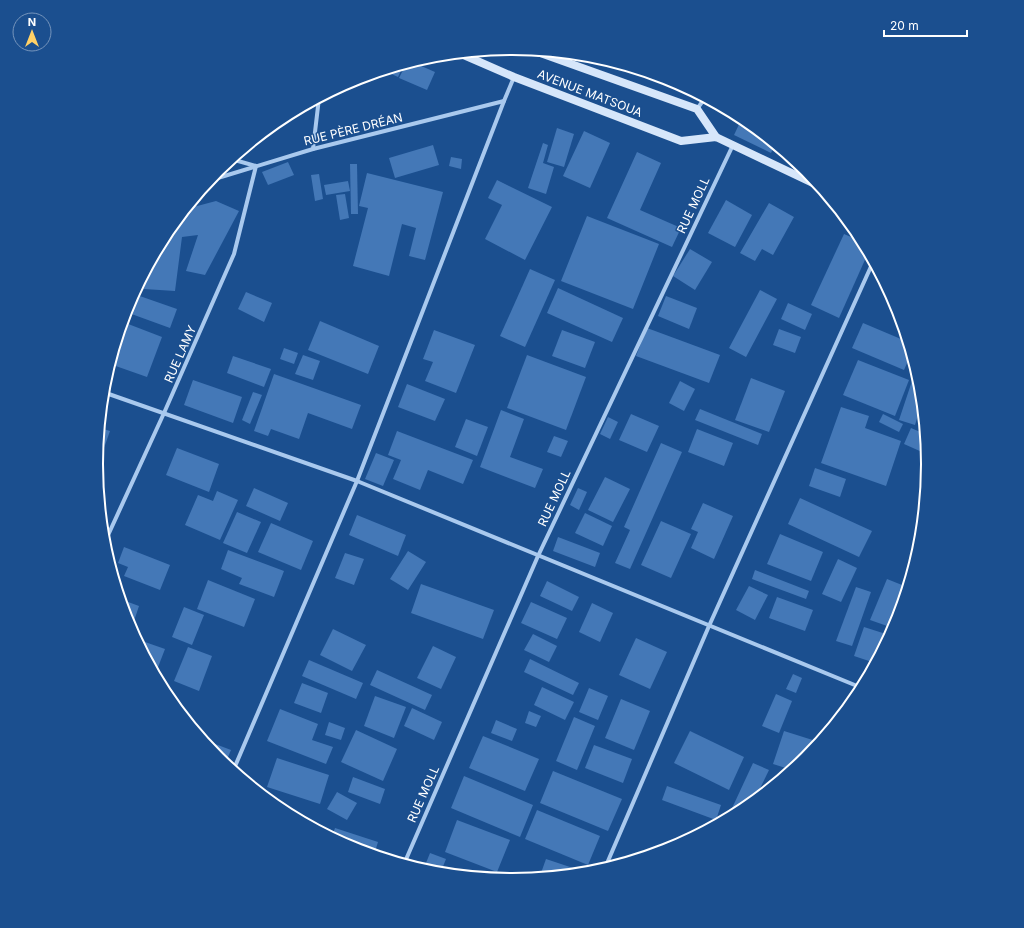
<svg xmlns="http://www.w3.org/2000/svg" width="1024" height="928" viewBox="0 0 1024 928" font-family="Inter,sans-serif">
<rect width="100%" height="100%" fill="#1b4f8f"/>
<g fill="#4478b7">
<path d="M412 62 435 72 427 90 399 78 406 64Z"/>
<path d="M404 64 398 77 385 71V70Z"/>
<path d="M742 118 775 144 771 153 734 135Z"/>
<path d="M557 128 574 134 564 167 547 162Z"/>
<path d="M584 131 610 143 590 188 563 176Z"/>
<path d="M543 143 548 145 543 163 554 167 546 194 528 188Z"/>
<path d="M433 145 439 165 395 178 389 158Z"/>
<path d="M637 152 661 163 640 210 681 228 672 247 607 218Z"/>
<path d="M451 157 462 159 461 169 449 166Z"/>
<path d="M288 162 294 175 268 185 262 172Z"/>
<path d="M350 164H357L358 214H351Z"/>
<path d="M367 173 443 192 425 260 409 256 416 228 402 224 389 276 353 266 368 208 359 206Z"/>
<path d="M319 174 323 199 315 201 311 175Z"/>
<path d="M497 180 552 207 525 260 485 239 502 205 488 198Z"/>
<path d="M348 181 350 191 326 195 324 185Z"/>
<path d="M345 194 349 218 340 220 336 195Z"/>
<path d="M726 200 752 215 735 247 708 233Z"/>
<path d="M216 201 239 211 205 275 186 271 198 235 182 237 175 291 144 289 147 268 166 233 186 209Z"/>
<path d="M769 203 794 217 773 255 762 249 755 261 740 253Z"/>
<path d="M587 216 659 244 633 309 561 281Z"/>
<path d="M844 234 863 242 868 253 839 318 811 305Z"/>
<path d="M690 249 712 262 695 290 673 276Z"/>
<path d="M530 269 555 280 525 347 500 336Z"/>
<path d="M558 288 623 318 612 342 547 313Z"/>
<path d="M760 290 777 299 746 357 729 348Z"/>
<path d="M246 292 272 303 264 322 238 309Z"/>
<path d="M134 294 177 309 170 328 126 312Z"/>
<path d="M666 296 697 308 689 329 658 316Z"/>
<path d="M788 303 812 314 805 330 781 319Z"/>
<path d="M320 321 379 346 368 374 308 350Z"/>
<path d="M123 322 162 337 147 377 110 364Z"/>
<path d="M863 323 908 342 911 354 904 370 852 348Z"/>
<path d="M647 328 720 355 709 383 636 356Z"/>
<path d="M779 329 801 337 795 353 773 345Z"/>
<path d="M434 330 475 345 456 393 425 381 433 362 423 359Z"/>
<path d="M562 330 595 342 585 368 552 356Z"/>
<path d="M284 348 298 353 294 364 280 359Z"/>
<path d="M303 355 320 361 313 380 295 374Z"/>
<path d="M527 355 586 377 566 430 507 408Z"/>
<path d="M233 356 271 369 264 387 227 373Z"/>
<path d="M858 360 909 380 895 416 843 395Z"/>
<path d="M916 369 920 383 922 402 915 425 899 420Z"/>
<path d="M274 374 361 405 352 429 308 413 299 439 271 429 268 436 254 431Z"/>
<path d="M751 378 785 391 769 432 735 420Z"/>
<path d="M193 380 242 397 233 423 184 405Z"/>
<path d="M680 381 695 389 684 411 669 403Z"/>
<path d="M407 384 445 399 435 421 398 407Z"/>
<path d="M253 392 262 395 250 424 242 420Z"/>
<path d="M841 407 869 416 865 428 901 441 886 486 821 463Z"/>
<path d="M700 409 762 434 758 445 695 420Z"/>
<path d="M501 410 524 419 510 457 543 469 535 488 480 467Z"/>
<path d="M923 413 924 425 919 423Z"/>
<path d="M631 414 659 426 647 452 619 440Z"/>
<path d="M883 414 903 424 899 432 879 422Z"/>
<path d="M608 417 618 422 610 439 600 434Z"/>
<path d="M466 419 488 427 477 456 455 447Z"/>
<path d="M100 428 110 431 99 462 96 461Z"/>
<path d="M911 428 925 434 926 443 922 452 904 444Z"/>
<path d="M697 429 733 443 724 466 688 452Z"/>
<path d="M397 431 473 460 463 484 428 470 420 490 393 479 401 460 388 455Z"/>
<path d="M554 436 568 441 561 457 547 452Z"/>
<path d="M661 443 682 452 630 569 615 563 630 530 624 527Z"/>
<path d="M177 448 219 464 209 492 166 475Z"/>
<path d="M376 453 394 460 383 486 365 479Z"/>
<path d="M96 467 102 469 98 481Z"/>
<path d="M815 468 846 479 840 497 809 486Z"/>
<path d="M605 477 630 489 613 522 588 510Z"/>
<path d="M254 488 288 503 280 521 246 506Z"/>
<path d="M578 488 587 492 579 510 570 505Z"/>
<path d="M217 491 238 500 220 540 185 525 198 495 213 501Z"/>
<path d="M800 498 872 531 859 557 788 524Z"/>
<path d="M703 503 733 516 714 559 691 548 698 532 691 529Z"/>
<path d="M237 512 261 522 247 553 223 543Z"/>
<path d="M585 513 612 526 603 546 575 533Z"/>
<path d="M357 515 406 535 398 556 349 535Z"/>
<path d="M661 521 691 534 671 578 641 565Z"/>
<path d="M271 523 313 541 301 570 258 552Z"/>
<path d="M780 534 823 552 811 581 767 564Z"/>
<path d="M558 537 600 553 595 567 553 551Z"/>
<path d="M124 547 170 565 160 590 124 576 128 567 118 563Z"/>
<path d="M228 550 284 571 274 597 239 584 242 578 221 569Z"/>
<path d="M408 551 426 562 408 590 390 579Z"/>
<path d="M345 553 364 559 354 585 335 578Z"/>
<path d="M838 559 857 568 841 602 822 594Z"/>
<path d="M755 570 809 591 806 599 752 579Z"/>
<path d="M887 579 907 587 893 628 870 620Z"/>
<path d="M208 580 255 599 244 627 197 609Z"/>
<path d="M547 581 579 597 572 611 540 596Z"/>
<path d="M421 584 494 610 483 639 411 613Z"/>
<path d="M749 586 768 595 755 620 736 610Z"/>
<path d="M856 587 871 592 852 646 836 641Z"/>
<path d="M777 597 813 610 805 631 769 618Z"/>
<path d="M120 599 139 606 134 621 126 618Z"/>
<path d="M531 602 567 618 557 639 521 623Z"/>
<path d="M592 603 613 613 600 642 579 632Z"/>
<path d="M184 607 204 615 192 645 172 637Z"/>
<path d="M864 627 889 635 875 663 854 656Z"/>
<path d="M333 629 366 645 352 671 320 655Z"/>
<path d="M132 631 141 634 138 643Z"/>
<path d="M533 634 557 646 549 662 524 650Z"/>
<path d="M636 638 667 652 650 689 619 675Z"/>
<path d="M145 642 165 649 155 675 142 650Z"/>
<path d="M433 646 456 657 441 689 417 678Z"/>
<path d="M188 647 212 656 199 691 174 681Z"/>
<path d="M530 659 579 683 573 695 524 672Z"/>
<path d="M309 660 363 683 356 699 302 676Z"/>
<path d="M377 670 432 695 425 710 370 685Z"/>
<path d="M793 674 802 678 796 693 786 689Z"/>
<path d="M302 683 328 693 321 713 294 703Z"/>
<path d="M542 687 574 702 565 720 534 705Z"/>
<path d="M589 688 608 696 598 720 579 712Z"/>
<path d="M776 694 792 701 779 733 762 726Z"/>
<path d="M375 696 406 707 394 738 364 726Z"/>
<path d="M621 699 650 711 634 750 605 738Z"/>
<path d="M412 708 442 722 434 740 404 726Z"/>
<path d="M280 709 318 724 312 740 333 747 326 764 267 741Z"/>
<path d="M529 711 541 716 536 727 525 723Z"/>
<path d="M574 717 595 726 577 770 556 761Z"/>
<path d="M496 720 517 729 512 741 491 733Z"/>
<path d="M329 722 345 728 341 740 325 735Z"/>
<path d="M356 730 397 749 383 781 341 762Z"/>
<path d="M690 731 744 757 729 790 674 763Z"/>
<path d="M784 731 819 742 806 758 792 770 773 764Z"/>
<path d="M483 736 539 759 525 791 469 768Z"/>
<path d="M202 739 231 750 225 764 218 758Z"/>
<path d="M594 745 632 759 623 783 585 768Z"/>
<path d="M277 758 329 775 320 804 267 787Z"/>
<path d="M753 763 769 770 754 801 743 810 727 819Z"/>
<path d="M553 771 622 799 608 831 540 803Z"/>
<path d="M464 776 533 805 520 837 451 808Z"/>
<path d="M353 777 385 789 380 804 348 792Z"/>
<path d="M667 786 721 805 716 820 662 800Z"/>
<path d="M337 792 357 803 347 820 327 809Z"/>
<path d="M537 810 600 836 588 865 525 839Z"/>
<path d="M294 815 311 820 309 825 293 817Z"/>
<path d="M457 820 510 840 497 872 445 852Z"/>
<path d="M335 828 378 842 374 855 353 848 332 837Z"/>
<path d="M430 853 446 859 442 869 426 863Z"/>
<path d="M546 859 573 868 570 874 549 876 541 873Z"/>
<path d="M514 873 526 879 511 880Z"/>
</g>
<g fill="none" stroke-linecap="round" stroke-linejoin="round">
<g stroke="#a9c9ee" stroke-width="4">
<path d="M697 109 705 98"/>
<path d="M313 149 319 98"/>
<path d="M208 181 313 149 504 101"/>
<path d="M103 392 357 481 862 688"/>
<path d="M104 544 164 413 234 254 256 166 231 159"/>
<path d="M233 771 357 481 504 101 514 77"/>
<path d="M404 864 538 556 733 145"/>
<path d="M605 868 709 626 873 262"/>
</g>
<g stroke="#d6e6fa" stroke-width="8">
<path d="M532 50 697 109 716 137"/>
<path d="M459 53 514 77 681 141 716 137 819 186"/>
</g>
</g>
<g text-anchor="middle" dominant-baseline="central" stroke-width="3" stroke-linejoin="round" paint-order="stroke">
<g font-size="12" fill="#fff" stroke="#1b4f8f">
<text transform="translate(590 93) rotate(21)">AVENUE MATSOUA</text>
<text transform="translate(353 129) rotate(-14)">RUE PÈRE DRÉAN</text>
<text transform="translate(693 205) rotate(-65)">RUE MOLL</text>
<text transform="translate(180 354) rotate(-66)">RUE LAMY</text>
<text transform="translate(554 498) rotate(-65)">RUE MOLL</text>
<text transform="translate(423 794) rotate(-66)">RUE MOLL</text>
</g>
</g>
<path d="M0 0H1024V928H0ZM103 464a409 409 0 1 1 818 0a409 409 0 1 1-818 0Z" fill="#1b4f8f" fill-rule="evenodd"/>
<path fill="none" stroke="#fff" stroke-width="2" d="M103 464a409 409 0 1 1 818 0a409 409 0 1 1-818 0Z"/>
<g transform="translate(32 32)"><circle r="19" fill="#1b4f8f" stroke="#7695bc"/>
<path d="M0-3L7 15L0 10L-7 15Z" fill="#ffd166"/>
<text y="-6" font-size="11" font-weight="bold" text-anchor="middle" fill="#ffffff">N</text>
</g>
<path d="M884 30v6h83v-6" fill="none" stroke="#ffffff" stroke-width="2"/>
<text x="890" y="30" font-size="12" fill="#ffffff" stroke="#1b4f8f" stroke-width="3" paint-order="stroke">20 m</text>
</svg>
